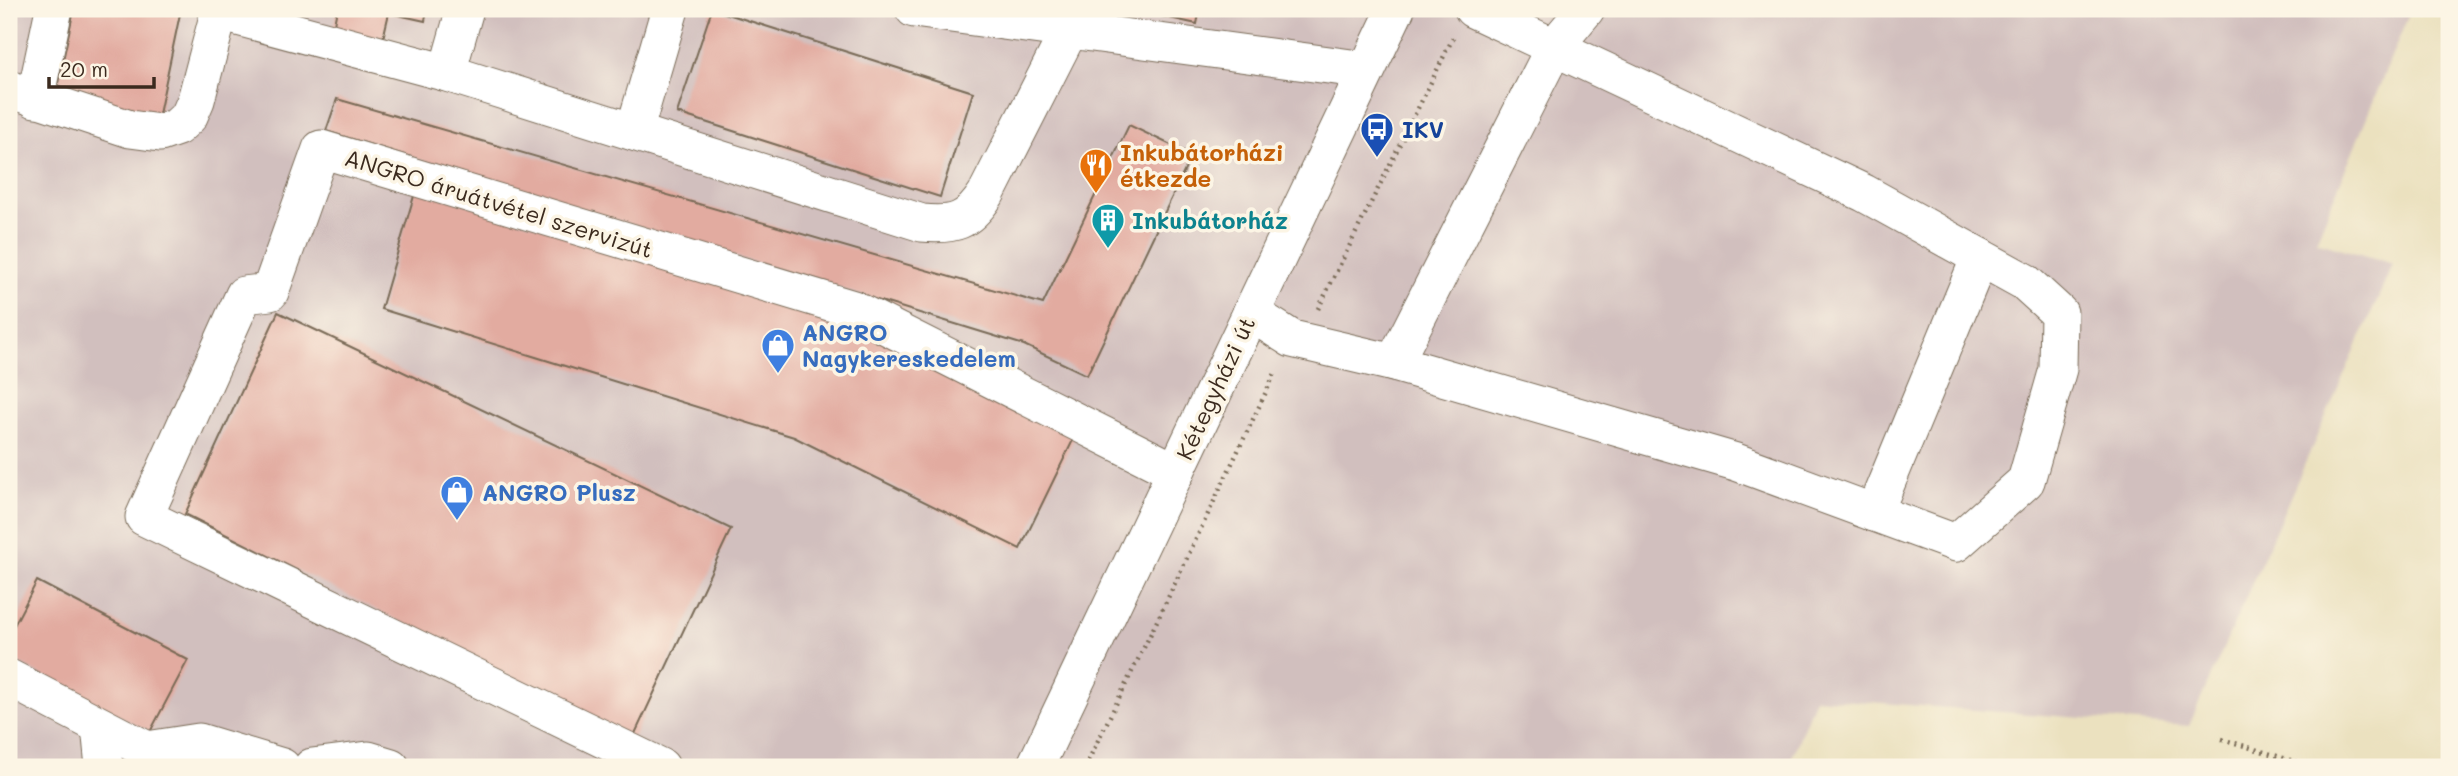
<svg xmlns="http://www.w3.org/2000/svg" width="2458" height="776" viewBox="0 0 2458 776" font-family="Mali,sans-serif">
<rect width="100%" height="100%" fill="#fcf5e5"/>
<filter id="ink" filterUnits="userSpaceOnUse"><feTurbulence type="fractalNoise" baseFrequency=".0143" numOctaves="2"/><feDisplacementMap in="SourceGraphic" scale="14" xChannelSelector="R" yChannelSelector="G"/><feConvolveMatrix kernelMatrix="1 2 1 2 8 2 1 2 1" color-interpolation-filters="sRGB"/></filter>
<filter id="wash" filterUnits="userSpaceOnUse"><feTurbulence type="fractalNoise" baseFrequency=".00686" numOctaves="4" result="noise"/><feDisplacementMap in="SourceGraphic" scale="28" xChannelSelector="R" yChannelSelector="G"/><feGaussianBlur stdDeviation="1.57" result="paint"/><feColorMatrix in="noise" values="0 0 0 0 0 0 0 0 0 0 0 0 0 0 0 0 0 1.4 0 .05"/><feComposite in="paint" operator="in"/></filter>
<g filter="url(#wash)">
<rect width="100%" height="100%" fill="#ebe1bf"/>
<path fill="#d1bfbe" d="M9 9H2411L2316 241 2393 264 2189 726 1815 698 1788 767H9Z"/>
<g id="blocks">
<g fill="#e2aba0">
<path d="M74 9H181L158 119 55 97Z"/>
<path d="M337 9H427L425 21 389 13 381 47 332 35Z"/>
<path d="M712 9 973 92 940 197 677 113Z"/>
<path d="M1129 9H1200L1197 24Z"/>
<path d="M1237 9H1261L1259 14Z"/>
<path d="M337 99 1043 304 1129 125 1192 155 1087 375 1024 345 326 131Z"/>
<path d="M416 189 846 319 1077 432 1020 549 794 437 381 309Z"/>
<path d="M278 312 731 529 633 738 185 514Z"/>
<path d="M37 581 188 660 150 732 9 658V635Z"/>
</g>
</g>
</g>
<g filter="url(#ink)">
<use href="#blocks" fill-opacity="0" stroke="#796a56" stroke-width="2"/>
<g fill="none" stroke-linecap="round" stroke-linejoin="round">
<defs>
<g id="minor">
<path d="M914 9 1366 70"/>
<path d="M219 12 447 73 922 223C954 226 968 222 986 194L1070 29"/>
<path d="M447 73 465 9"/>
<path d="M9 89 130 129 160 133 177 127 189 116 196 100 220 9"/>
<path d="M35 99 54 9"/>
<path d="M634 132 670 9"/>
<path d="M1251 313 1292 339 1394 363 1736 462 1956 543 2026 481 2058 369 2059 313 2025 282 1864 193 1473 9"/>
<path d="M1394 363 1555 46 1586 9"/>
<path d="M1874 513 1980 257"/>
<path d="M9 678 147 750 199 742 282 767"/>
<path d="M100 726 104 767"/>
<path d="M312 767 368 760 391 767"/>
<path d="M661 767 144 517 244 295 270 292 321 149 853 309 1176 472"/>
<path d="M1035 767 1396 9"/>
</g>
</defs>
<use href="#minor" stroke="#796a56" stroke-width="39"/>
<g stroke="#796a56" stroke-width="4.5" stroke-dasharray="2 5" stroke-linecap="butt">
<path d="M1318 309 1453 38"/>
<path d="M2222 739 2313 767"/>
<path d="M1085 767 1157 621 1276 371"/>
</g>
<use href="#minor" stroke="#fff" stroke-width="37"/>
</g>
</g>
<defs>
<symbol id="bus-pin" viewBox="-11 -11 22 30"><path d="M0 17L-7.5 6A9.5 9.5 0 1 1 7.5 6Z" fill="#1a4fb4" stroke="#fcf5e5"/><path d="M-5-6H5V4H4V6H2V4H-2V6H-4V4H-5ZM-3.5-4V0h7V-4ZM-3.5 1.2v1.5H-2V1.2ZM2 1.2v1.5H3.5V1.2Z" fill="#fff"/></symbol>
<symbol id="restaurant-pin" viewBox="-11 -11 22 30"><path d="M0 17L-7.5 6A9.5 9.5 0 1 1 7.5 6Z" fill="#e8710a" stroke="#fcf5e5"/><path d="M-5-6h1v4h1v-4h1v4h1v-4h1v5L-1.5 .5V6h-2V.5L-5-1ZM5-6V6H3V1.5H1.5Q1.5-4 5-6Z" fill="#fff"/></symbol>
<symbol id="building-pin" viewBox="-11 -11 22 30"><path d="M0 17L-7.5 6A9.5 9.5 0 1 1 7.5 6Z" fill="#0f9aa8" stroke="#fcf5e5"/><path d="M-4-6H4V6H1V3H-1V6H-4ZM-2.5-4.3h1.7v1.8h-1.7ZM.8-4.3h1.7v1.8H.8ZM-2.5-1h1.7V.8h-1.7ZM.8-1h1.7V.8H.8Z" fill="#fff"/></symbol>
<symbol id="shop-pin" viewBox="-11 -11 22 30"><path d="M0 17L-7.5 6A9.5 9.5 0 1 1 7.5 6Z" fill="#3f7fe0" stroke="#fcf5e5"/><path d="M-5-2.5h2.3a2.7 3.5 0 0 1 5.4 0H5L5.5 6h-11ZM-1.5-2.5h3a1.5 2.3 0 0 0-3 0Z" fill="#fff"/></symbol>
</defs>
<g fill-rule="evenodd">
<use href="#bus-pin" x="1358" y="110" width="38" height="52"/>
<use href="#restaurant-pin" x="1077" y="146" width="38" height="52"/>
<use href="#building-pin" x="1089" y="201" width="38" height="52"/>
<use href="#shop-pin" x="759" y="326" width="38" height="52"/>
<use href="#shop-pin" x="438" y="473" width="38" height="52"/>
</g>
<g text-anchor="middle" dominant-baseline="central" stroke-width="7" stroke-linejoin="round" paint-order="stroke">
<g font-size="23" font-weight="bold" fill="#164399" stroke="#fcf5e5" text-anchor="start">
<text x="1402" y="129">IKV</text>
</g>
<g font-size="23" font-weight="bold" fill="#c56008" stroke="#fcf5e5" text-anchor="start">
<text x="1120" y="152">Inkubátorházi<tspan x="1120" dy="26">étkezde</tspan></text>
</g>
<g font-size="23" fill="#3b2a1e" stroke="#fcf5e5">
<text transform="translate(499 203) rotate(17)">ANGRO áruátvétel szervizút</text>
<text transform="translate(1215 388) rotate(-65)">Kétegyházi út</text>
</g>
<g font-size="23" font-weight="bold" fill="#0d838f" stroke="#fcf5e5" text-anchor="start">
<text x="1132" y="220">Inkubátorház</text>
</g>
<g font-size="23" font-weight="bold" fill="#366cbe" stroke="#fcf5e5" text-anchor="start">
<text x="802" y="332">ANGRO<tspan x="802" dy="26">Nagykereskedelem</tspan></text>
<text x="482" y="492">ANGRO Plusz</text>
</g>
</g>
<rect width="2458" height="776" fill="none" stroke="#fcf5e5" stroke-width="35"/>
<path d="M49 77v10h105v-10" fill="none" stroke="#3b2a1e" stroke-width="3.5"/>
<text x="60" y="77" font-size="21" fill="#3b2a1e" stroke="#fcf5e5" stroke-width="5" paint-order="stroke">20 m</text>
</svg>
